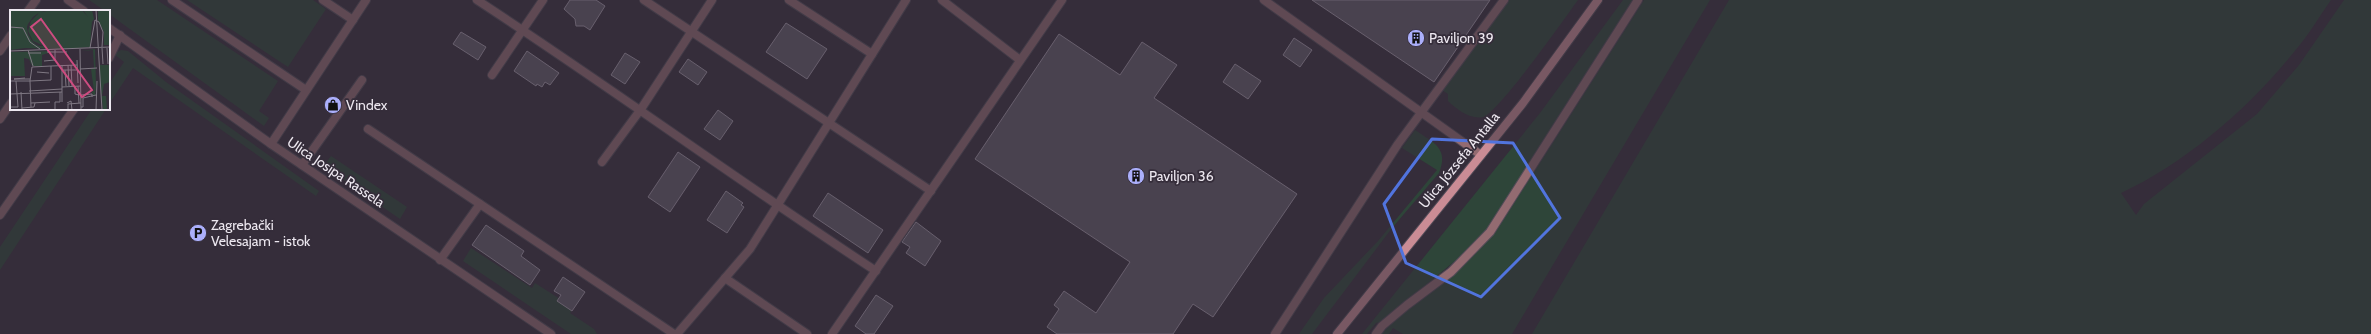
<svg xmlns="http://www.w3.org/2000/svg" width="2371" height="334" viewBox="0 0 2371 334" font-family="Cabin,sans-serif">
<rect width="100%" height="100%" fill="#352d3a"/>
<g fill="#2e4539">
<path d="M89 0H157L278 81 259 111 269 118 264 126 109 14V11H105Z"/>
<path d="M187 0H313L326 9 288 67Z"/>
<path d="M1501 0H1578C1565 18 1499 112 1483 117 1471 120 1456 109 1448 101V94L1442 90Z"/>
<path d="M1623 0H1633L1489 227 1461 256 1381 322 1376 323 1367 334H1362L1540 113Z"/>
<path d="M1644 0H1710L1512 334H1403L1393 328 1389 334H1381L1401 314 1460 267 1495 233Z"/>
<path d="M1729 0H2331C2319 17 2308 36 2294 52 2249 108 2186 163 2121 193L2136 215 2144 204 2257 114 2299 65 2344 0H2371V334H1532Z"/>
<path d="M121 50 128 51 166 82 319 191 316 196 133 68 109 104V84L124 62 114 54Z"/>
<path d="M92 109H106L0 270V247Z"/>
<path d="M1415 130C1434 143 1449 148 1439 173L1392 228 1312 334H1299L1324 298 1378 241 1437 170 1402 148Z"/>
<path d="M331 156 407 207 400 219 326 168 325 164Z"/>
<path d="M471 248 532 288 535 283 574 308 570 313 594 329 597 334H571L463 261Z"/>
</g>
<g fill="#635b69" stroke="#a59baa">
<path d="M570 0H596L605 6 590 30 584 26H576L575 19 564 9Z"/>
<path d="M1312 0H1490L1434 82Z"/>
<path d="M786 23 827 49 807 79 766 52Z"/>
<path d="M461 32 486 47 478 60 453 44Z"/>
<path d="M1059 34 1120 75 1142 42 1177 65 1154 98 1297 194 1213 317 1193 304 1173 334H1057L1047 327 1059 309 1054 305 1064 291 1096 313 1130 262 975 159Z"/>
<path d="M1294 38 1312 50 1300 67 1283 55Z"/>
<path d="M527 51 559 73 550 85 545 82 542 87 537 84 536 86 514 71Z"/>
<path d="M625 53 640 62 625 84 611 75Z"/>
<path d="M688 59 707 72 698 85 679 72Z"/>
<path d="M1235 64 1261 81 1248 99 1223 82Z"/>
<path d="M718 110 733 121 720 140 704 129Z"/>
<path d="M678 152 700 167 670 212 648 197Z"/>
<path d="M726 191 743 203 741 205 744 207 727 233 707 220Z"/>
<path d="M828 193 883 230 868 253 813 216Z"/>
<path d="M916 222 941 241 925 266 906 253 910 247 902 242Z"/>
<path d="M486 225 524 251 521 256 540 270 530 285 472 245Z"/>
<path d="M563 277 585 292 572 311 557 301 561 295 554 291Z"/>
<path d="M876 295 893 306 874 334H866L855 326Z"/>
</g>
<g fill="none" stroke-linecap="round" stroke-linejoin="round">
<defs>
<g id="lane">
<path d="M172 0 306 90"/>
<path d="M323 0 353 20"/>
<path d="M477 0C612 88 741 183 876 271"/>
<path d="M644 0 931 191"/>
<path d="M789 0 872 54"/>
<path d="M942 0 1020 60"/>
<path d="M1264 0 1481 155"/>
<path d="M28 11 36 0"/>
<path d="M0 51 11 35"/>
<path d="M109 58 120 35"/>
<path d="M492 75 543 0"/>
<path d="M0 119 11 103"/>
<path d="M368 129 674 334"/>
<path d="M271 144 366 0"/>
<path d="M602 162 641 109 712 0"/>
<path d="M302 165 362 80"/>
<path d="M0 215 74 109"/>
<path d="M440 260 480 204"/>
<path d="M725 278 807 334"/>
<path d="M677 334 750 249 906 0"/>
<path d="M832 334 1062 0"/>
<path d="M1275 334 1398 144 1504 0"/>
<path d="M1376 334 1382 326 1407 305 1451 272 1490 232 1638 0"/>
</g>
<g id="street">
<path d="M68 0 84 11"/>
<path d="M109 28 271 144 551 334"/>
</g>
<path id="secondary" d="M1337 334 1523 103 1598 0"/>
</defs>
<use href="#lane" stroke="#524b57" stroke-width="10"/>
<use href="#street" stroke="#524b57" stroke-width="10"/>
<use href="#secondary" stroke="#524b57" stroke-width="10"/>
<use href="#lane" stroke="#936b71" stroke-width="8"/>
<use href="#street" stroke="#936b71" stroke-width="8"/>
<use href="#secondary" stroke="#ca8c95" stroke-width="8"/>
</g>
<path d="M0 0H2371V334H0ZM1432 139 1513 143 1560 218 1481 297 1406 263 1384 204Z" fill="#352d3a" fill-opacity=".55" fill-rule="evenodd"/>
<path fill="none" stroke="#5174de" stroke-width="3" stroke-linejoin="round" d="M1432 139 1513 143 1560 218 1481 297 1406 263 1384 204Z"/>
<defs>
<symbol id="building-disc" viewBox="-11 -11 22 22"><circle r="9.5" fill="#abaffb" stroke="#352d3a"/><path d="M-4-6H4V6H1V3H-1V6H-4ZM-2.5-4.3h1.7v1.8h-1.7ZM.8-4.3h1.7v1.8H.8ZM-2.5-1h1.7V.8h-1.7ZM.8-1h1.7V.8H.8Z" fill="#111"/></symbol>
<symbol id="shop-disc" viewBox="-11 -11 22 22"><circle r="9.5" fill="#abaffb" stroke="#352d3a"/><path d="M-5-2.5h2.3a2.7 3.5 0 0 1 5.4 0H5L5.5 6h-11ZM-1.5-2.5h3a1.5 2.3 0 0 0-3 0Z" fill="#111"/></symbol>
<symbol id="parking-disc" viewBox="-11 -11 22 22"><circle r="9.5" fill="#abaffb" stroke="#352d3a"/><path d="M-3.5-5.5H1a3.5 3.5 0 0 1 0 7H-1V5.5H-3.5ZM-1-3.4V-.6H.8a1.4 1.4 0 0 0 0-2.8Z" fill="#111"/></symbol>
</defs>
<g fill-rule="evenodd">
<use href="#building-disc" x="1406" y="28" width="20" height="20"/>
<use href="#shop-disc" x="323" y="95" width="20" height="20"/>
<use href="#building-disc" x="1126" y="166" width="20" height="20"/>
<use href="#parking-disc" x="188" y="223" width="20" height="20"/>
</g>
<g text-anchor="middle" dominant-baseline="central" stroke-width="3.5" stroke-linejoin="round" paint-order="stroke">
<g font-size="14" fill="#ede8f0" stroke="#352d3a" text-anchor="start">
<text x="1429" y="38">Paviljon 39</text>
<text x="346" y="105">Vindex</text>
<text x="1149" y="176">Paviljon 36</text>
<text x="211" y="225">Zagrebački<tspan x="211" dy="16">Velesajam - istok</tspan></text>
</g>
<g font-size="14" fill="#ede8f0" stroke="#352d3a">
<text transform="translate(1459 160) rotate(-51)">Ulica Józsefa Antalla</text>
<text transform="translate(336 172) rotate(34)">Ulica Josipa Rassela</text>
</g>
</g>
<g transform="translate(10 10)">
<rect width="100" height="100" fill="#352d3a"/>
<path d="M37 0 27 4 23 7 18 14 17 17 18 24 22 31 25 34 29 36H34L23 31 18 21 21 11 29 3 40 0H72L78 7 73 0H82L84 9 82 12 80 37 54 39 15 38 0 40V17H4L0 16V1ZM88 0H100V35H94V22L88 10ZM85 39 86 75 85 85 83 86 82 82H71L84 81 81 59 84 58 83 40 71 41ZM44 41 32 45V56H22L19 49 14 48 15 66H0V42ZM90 55H100V72L94 74 92 86H96L97 100 93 99 90 73Z" fill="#2e4539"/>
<path fill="none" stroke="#7f7883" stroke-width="1" d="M86 0 92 100M0 17 13 18 20 32 30 39M80 38 85 10 89 12 93 22 92 37M92 38 93 54M97 38 98 54M70 39 71 100M18 40 23 56M0 41 100 37M37 42H57M18 43H31M67 50 68 73M34 51 45 50V40M52 55V92M58 55 59 76M61 55 62 76M41 56V70L20 71 22 57ZM41 56 67 55M70 59 87 58M52 60H68M55 60 56 76M27 62 39 63M15 68 4 69H20M0 71H20L21 97M65 76V84L69 85M68 76 69 93M52 77 71 76M19 81 52 79M11 82 12 100M0 84 52 82M71 85 82 84V87M21 93 40 92M57 93 61 91 62 100M0 97H8L6 71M71 97H73V88L86 85M12 98 24 97 25 93M45 100V92H50V82M58 100V94L71 93M86 100 87 71"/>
<path fill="#cd4c80" fill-opacity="0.15" stroke="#cd4c80" stroke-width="2" d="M31 9 82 80 72 87 21 17Z"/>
<rect width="100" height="100" fill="none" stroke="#ede8f0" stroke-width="2"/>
</g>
</svg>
